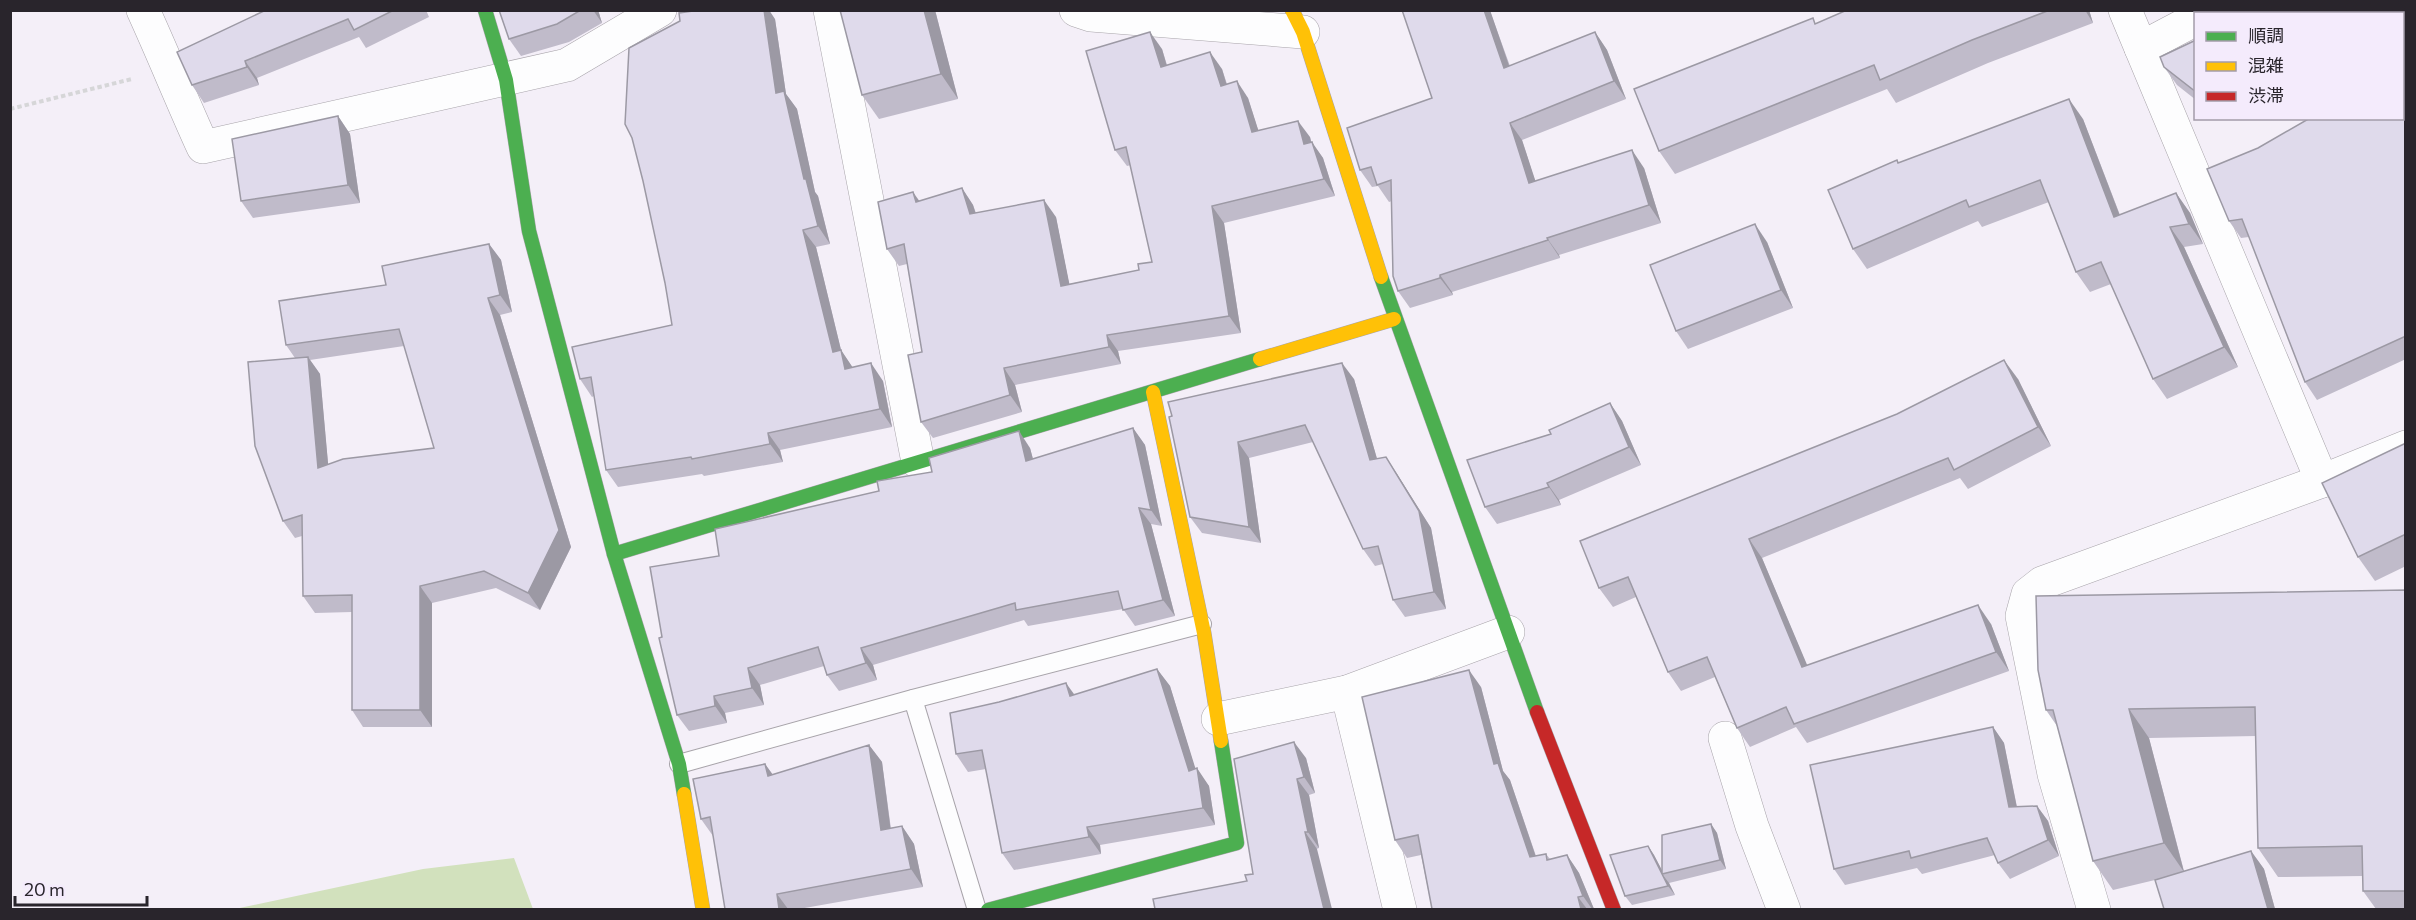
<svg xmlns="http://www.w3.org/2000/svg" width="2416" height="920" viewBox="0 0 2416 920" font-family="Commissioner,'Noto Sans JP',sans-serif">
<rect width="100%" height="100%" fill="#f4eff8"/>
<path fill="#d2e1bd" d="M514 858 533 909H235L423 869Z"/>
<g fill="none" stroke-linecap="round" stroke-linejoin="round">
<defs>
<g id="lane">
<path d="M913 699 977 910"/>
<path d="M679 764 913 699 1202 624"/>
</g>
<g id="street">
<path d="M143 10C164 56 182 101 203 147L567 65 660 10"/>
<path d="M830 10 918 462"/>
<path d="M1076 10 1091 15 1303 32"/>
<path d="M2125 10 2322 481 2406 447"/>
<path d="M2141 48 2196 19"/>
<path d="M1347 692 1400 910"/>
<path d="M1218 719 1347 692 1508 632"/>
<path d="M1725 738 1752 826 1784 910"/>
<path d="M2094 910 2054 774 2022 616 2028 594 2042 583 2322 481"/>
</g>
<g id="fast">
<path d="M485 10 506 80 529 231 614 554 679 764 684 794"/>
<path d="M1381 277 1537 712"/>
<path d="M614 554 1260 359"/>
<path d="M988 910 1237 843 1221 741"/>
</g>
<g id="slow">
<path d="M1292 10 1303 32 1381 277"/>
<path d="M1260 359 1394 319"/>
<path d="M1153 392 1204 633 1221 741"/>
<path d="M684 794 703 910"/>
</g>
<path id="jam" d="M1537 712 1614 910"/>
</defs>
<use href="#lane" stroke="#a8a4aa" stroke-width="20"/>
<use href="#street" stroke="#a8a4aa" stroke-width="34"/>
<use href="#fast" stroke="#a8a4aa" stroke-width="15"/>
<use href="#slow" stroke="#a8a4aa" stroke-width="15"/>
<use href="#jam" stroke="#a8a4aa" stroke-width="15"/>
<path stroke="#d6d6d8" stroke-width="4" stroke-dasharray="4.5 3" stroke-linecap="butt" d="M10 109 132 79"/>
<use href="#lane" stroke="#fdfdfe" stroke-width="18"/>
<use href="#street" stroke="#fdfdfe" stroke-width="33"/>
<use href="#fast" stroke="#4caf50" stroke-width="14"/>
<use href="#slow" stroke="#ffc107" stroke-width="14"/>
<use href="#jam" stroke="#c62828" stroke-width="14"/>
</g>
<g fill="#c0bbca" fill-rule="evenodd">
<path d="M266 10H426L429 17 366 48 359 37 257 78 259 85 204 103 192 85Z"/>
<path d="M499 10H598L602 23 569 42 521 56 509 39Z"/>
<path d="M840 10H935L958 99 879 119 862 95Z"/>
<path d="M1402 10H1492L1490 11 1510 66 1595 32 1607 50 1626 99 1522 140 1535 181 1644 168 1661 223 1559 255 1560 258 1452 292 1453 295 1410 308 1398 291 1392 201 1389 202 1378 186 1372 187 1360 170 1432 98Z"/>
<path d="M1847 10H2089L2093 23 1988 63 1896 103 1887 89 1675 174 1659 151Z"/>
<path d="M2241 10H2406V18L2403 20V14H2242Z"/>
<path d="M775 19 786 94 797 109 815 192 818 196 830 244 816 247 841 350 853 368 883 381 892 427 780 450 783 462 704 476 702 474 618 487 606 470 594 396 592 397 580 379 672 325Z"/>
<path d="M2196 40V100L2177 85 2164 67Z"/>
<path d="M1162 49 1167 65 1222 69 1227 84 1248 98 1258 130 1310 137 1311 142 1323 158 1335 196 1224 223 1241 333 1118 351 1121 364 1015 385 1022 412 933 438 921 422 922 352 907 264 899 266 887 249 919 201 962 188 973 205 976 213 1056 217 1069 284 1139 270 1152 262 1131 165 1127 166 1115 150Z"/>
<path d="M2406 71V359L2317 400 2305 382 2249 237 2241 238 2229 221 2258 148Z"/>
<path d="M338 116 350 134 360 203 253 218 241 201Z"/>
<path d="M2083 119 2120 215 2176 193 2190 213 2203 244 2184 247 2238 367 2167 399 2153 379 2111 284 2090 292 2076 272 2049 202 1982 227 1978 221 1867 269 1853 249 1897 160 1899 163Z"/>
<path d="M1767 242 1793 308 1688 349 1676 331Z"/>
<path d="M489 244 501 260 512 312 500 315 571 547 540 610 496 588 432 603V727H363L352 710V612L315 613 303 596 302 536 295 538 283 521 295 358 286 345ZM404 346 434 448 328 464 320 374 310 360Z"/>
<path d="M1354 379 1377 459 1397 474 1431 528 1446 609 1405 617 1393 600 1383 564 1375 566 1363 549 1313 442 1249 458 1261 543 1202 533 1190 517 1169 417Z"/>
<path d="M2018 379 2051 446 1968 489 1960 478 1762 558 1807 666 1991 624 2009 671 1807 743 1796 727 1750 747 1737 728 1715 677 1681 691 1668 672 1636 597 1613 607 1599 588Z"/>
<path d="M1610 403 1622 421 1641 465 1559 500 1561 505 1497 524 1485 507 1551 434Z"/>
<path d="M1133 428 1145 445 1162 526 1151 524 1175 616 1135 626 1123 609 1028 626 1024 620 873 665 877 680 839 691 827 675 824 666 760 685 764 705 725 713 727 723 689 731 677 715 662 637 719 556 932 472 1030 448 1033 459Z"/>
<path d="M2406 443V566L2375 581 2358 557Z"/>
<path d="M2406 590V909H2376L2363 891V876L2278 877 2258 848 2256 736 2149 738 2184 871 2251 851 2264 869 2275 909H2164L2155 880 2113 890 2093 861 2057 726 2046 710Z"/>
<path d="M1157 669 1170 686 1195 769 1209 786 1215 825 1100 845 1101 854 1014 870 1002 853 986 769 968 772 956 754 1074 695Z"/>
<path d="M1481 687 1503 771 1510 780 1536 856 1546 854 1550 859 1567 855 1579 873 1594 909H1432L1421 855 1407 858 1395 840Z"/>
<path d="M1993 727 2004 743 2017 807 2037 806 2048 821 2059 856 2010 879 1998 863 1995 855 1922 874 1917 868 1845 885 1834 869Z"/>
<path d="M869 745 882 762 891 829 902 826 914 844 923 887 799 909H725L713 836 701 819 765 764 773 775Z"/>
<path d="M1306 758 1315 793 1309 795 1319 848 1253 874Z"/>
<path d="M1711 824 1717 833 1726 869 1669 883 1675 895 1632 905 1625 896 1648 846 1654 855 1662 871Z"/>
</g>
<g fill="#9c99a4">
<path d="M593 10H598L602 23Z"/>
<path d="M764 10H769L775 19 786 94 797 109 815 192 818 196 830 244 818 226 776 93Z"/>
<path d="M924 10H935L958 99 941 74Z"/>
<path d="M1484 10H1490L1516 86 1504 68Z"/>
<path d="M2085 10H2089L2093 23Z"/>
<path d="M1150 32 1162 49 1172 84 1161 67Z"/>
<path d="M1595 32 1607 50 1626 99 1614 81Z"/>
<path d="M1210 52 1222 69 1232 103 1221 86Z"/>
<path d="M245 61 257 78 259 85 247 67Z"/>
<path d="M1237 81 1248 98 1264 148 1252 132Z"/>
<path d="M2069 99 2083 119 2128 237 2114 217Z"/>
<path d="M338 116 350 134 360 203 348 185Z"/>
<path d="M1298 121 1310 137 1316 161 1304 144Z"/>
<path d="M1510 123 1522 140 1542 201 1529 183Z"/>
<path d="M1312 142 1323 158 1335 196 1324 179Z"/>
<path d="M1632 150 1644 168 1661 223 1649 205Z"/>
<path d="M962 188 973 205 981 231 970 214Z"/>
<path d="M913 192 925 209 916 202Z"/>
<path d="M2176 193 2190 213 2203 244 2189 224Z"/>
<path d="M1044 200 1056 217 1073 302 1061 286Z"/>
<path d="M1212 206 1224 223 1241 333 1229 316Z"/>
<path d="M1755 224 1767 242 1793 308 1781 290Z"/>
<path d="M2170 227 2184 247 2238 367 2224 347Z"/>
<path d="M803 230 816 247 842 354 841 350 853 368 858 387 833 352Z"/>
<path d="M1547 238 1559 255 1560 258 1548 240Z"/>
<path d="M489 244 501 260 512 312 500 295Z"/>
<path d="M1440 275 1452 292 1453 295 1440 278Z"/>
<path d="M488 298 500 315 571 547 540 610 528 593Z"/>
<path d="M1107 335 1118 351 1121 364 1109 347Z"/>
<path d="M308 357 320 374 330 485 318 468Z"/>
<path d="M2004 360 2018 379 2051 446 2038 427Z"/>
<path d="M871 363 883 381 892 427 880 409Z"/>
<path d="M1342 363 1354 379 1382 476 1370 460Z"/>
<path d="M1004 368 1015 385 1022 412 1010 395Z"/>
<path d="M1610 403 1622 421 1641 465 1629 447Z"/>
<path d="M1133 428 1145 445 1162 526 1151 510Z"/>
<path d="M1019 431 1030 448 1038 478 1026 461Z"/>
<path d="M768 433 780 450 783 462 770 444Z"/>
<path d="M1238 442 1249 458 1261 543 1249 527Z"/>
<path d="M1386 457 1397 474 1431 528 1446 609 1434 592Z"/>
<path d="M1547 483 1559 500 1561 505 1549 487Z"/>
<path d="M1139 508 1151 524 1175 616 1163 600Z"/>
<path d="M1749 539 1762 558 1816 686 1802 667Z"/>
<path d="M420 586 432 603V727L420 710Z"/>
<path d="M1978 605 1991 624 2009 671 1996 652Z"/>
<path d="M861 648 873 665 877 680 866 663Z"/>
<path d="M748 668 760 685 764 705 752 688Z"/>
<path d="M1157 669 1170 686 1199 780 1197 768 1209 786 1215 825 1203 808 1189 771Z"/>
<path d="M1469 670 1481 687 1503 771 1510 780 1542 875 1530 857 1494 764Z"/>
<path d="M1066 683 1079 701 1070 696Z"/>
<path d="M714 696 725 713 727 723 715 706Z"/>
<path d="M2129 709 2149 738 2184 872 2164 843Z"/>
<path d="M1993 727 2004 743 2020 823 2009 807Z"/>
<path d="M1294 742 1306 758 1315 793 1304 777Z"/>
<path d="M869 745 882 762 893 848 881 830Z"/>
<path d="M765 764 778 782 768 776Z"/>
<path d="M1297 779 1309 795 1319 848 1308 832Z"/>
<path d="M2037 806 2048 821 2059 856 2048 840Z"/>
<path d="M1711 824 1717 833 1726 869 1720 860Z"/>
<path d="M902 826 914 844 923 887 911 869Z"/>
<path d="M1087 827 1100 845 1101 854 1089 837Z"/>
<path d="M1305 832 1317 849 1332 909H1324Z"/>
<path d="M1648 846 1654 855 1664 874H1662Z"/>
<path d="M2251 851 2264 869 2275 909H2268Z"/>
<path d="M1567 855 1579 873 1594 909H1592L1583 896Z"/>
<path d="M1662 874 1669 883 1675 895 1668 886Z"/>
<path d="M777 894 788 909H779Z"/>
<path d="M1578 897 1587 909H1581Z"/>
</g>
<g fill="#dfdaeb" stroke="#9c99a4" stroke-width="1.5">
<path d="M266 10H394L354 30 348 19 245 61 247 67 192 85 177 52Z"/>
<path d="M499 10H581L557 24 509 39Z"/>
<path d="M700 10H764L776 93 784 91 804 179H806L818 226 803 230 833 352 841 350 845 369 871 363 880 409 768 433 770 444 692 459 691 457 606 470 591 377 580 379 572 347 672 325 665 283 643 181 632 138 625 124 629 48 680 21 679 13Z"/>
<path d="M840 10H924L941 74 862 95Z"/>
<path d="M1402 10H1484L1504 68 1595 32 1614 81 1510 123 1529 183 1632 150 1649 205 1547 238 1548 240 1440 275V278L1398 291 1393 276 1391 180 1377 185 1371 167 1360 170 1347 128 1432 98Z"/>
<path d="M1847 10H2050L1972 40 1880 80 1874 65 1659 151 1634 89 1813 18 1815 24Z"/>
<path d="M2241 10H2349L2340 14H2242Z"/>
<path d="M1150 32 1161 67 1210 52 1221 86 1237 81 1252 132 1298 121 1304 144 1312 142 1324 179 1212 206 1229 316 1107 335 1109 347 1004 368 1010 395 921 422 908 355 922 352 904 244 887 249 878 202 913 192 916 202 962 188 970 214 1044 200 1061 286 1139 270 1138 264 1152 262 1126 147 1115 150 1086 51Z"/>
<path d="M2196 40V92L2164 67 2160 57Z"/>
<path d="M2406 70V336L2305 382 2242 219 2229 221 2207 169 2258 148 2310 118H2403V72Z"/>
<path d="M2069 99 2114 217 2176 193 2189 224 2170 227 2224 347 2153 379 2101 262 2076 272 2040 180 1969 207 1966 200 1853 249 1828 190 1897 160 1898 163Z"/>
<path d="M338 116 348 185 241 201 232 139Z"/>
<path d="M1755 224 1781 290 1676 331 1650 265Z"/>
<path d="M489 244 500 295 488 298 559 530 528 593 484 571 420 586V710H352V595L303 596 302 515 283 521 255 446 248 362 308 357 318 468 343 459 434 448 399 329 286 345 279 301 386 285 382 266Z"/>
<path d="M2004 360 2038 427 1954 470 1948 458 1749 539 1802 667 1978 605 1996 652 1794 724 1786 707 1737 728 1707 657 1668 672 1628 577 1599 588 1580 541 1897 414Z"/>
<path d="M1342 363 1370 460 1386 457 1419 511 1434 592 1393 600 1378 546 1363 549 1305 425 1238 442 1249 527 1190 517 1169 417 1172 416 1168 402Z"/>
<path d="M1610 403 1629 447 1547 483 1549 487 1485 507 1467 460 1551 434 1549 430Z"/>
<path d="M1133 428 1151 510 1139 508 1163 600 1123 610 1118 591 1016 610 1015 603 861 648 866 663 827 675 818 647 748 668 752 688 714 696 715 706 677 715 659 638 662 637 650 567 719 556 715 529 879 491 877 481 932 472 929 458 1019 431 1026 461Z"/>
<path d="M2406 443V534L2358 557 2322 483Z"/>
<path d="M2406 590V891H2363L2362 846 2258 848 2255 707 2129 709 2164 843 2093 861 2053 710H2046L2038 670 2036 596Z"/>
<path d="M1157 669 1189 771 1197 768 1203 808 1087 827 1089 837 1002 853 982 750 956 754 950 713 999 702 1066 683 1070 696Z"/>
<path d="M1469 670 1494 764 1498 763 1530 857 1546 854 1547 860 1567 855 1583 896 1578 897 1581 909H1432L1418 835 1395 840 1362 697Z"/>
<path d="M1993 727 2009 807 2037 806 2048 840 1998 863 1987 838 1911 858 1909 851 1834 869 1810 765Z"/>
<path d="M1294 742 1304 777 1297 779 1308 832H1305L1324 909H1155L1153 899 1247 881 1245 875 1253 874 1234 759Z"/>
<path d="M869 745 881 830 902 826 911 869 777 894 779 909H725L710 817 701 819 693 779 765 764 768 776Z"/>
<path d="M1711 824 1720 860 1662 874V835Z"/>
<path d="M1648 846 1668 886 1625 896 1610 855Z"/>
<path d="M2251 851 2268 909H2164L2155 880Z"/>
</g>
<rect width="2416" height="920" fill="none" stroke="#29252c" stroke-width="24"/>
<rect x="2194" y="12" width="210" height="108" fill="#f4ebfc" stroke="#a39ca9" stroke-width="1.5"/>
<rect x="2206" y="32" width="30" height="9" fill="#4caf50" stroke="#a39ca9" stroke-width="1.5"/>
<text x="2248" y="42" font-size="18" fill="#29252c">順調</text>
<rect x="2206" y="62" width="30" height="9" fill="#ffc107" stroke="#a39ca9" stroke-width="1.5"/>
<text x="2248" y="72" font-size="18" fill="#29252c">混雑</text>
<rect x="2206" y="92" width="30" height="9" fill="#c62828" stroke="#a39ca9" stroke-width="1.5"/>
<text x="2248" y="102" font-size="18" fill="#29252c">渋滞</text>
<path d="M15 896v9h132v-9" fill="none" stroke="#29252c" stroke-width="3"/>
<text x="24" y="896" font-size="18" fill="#29252c" stroke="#f4ebfc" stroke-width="4.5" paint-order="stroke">20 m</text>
</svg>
